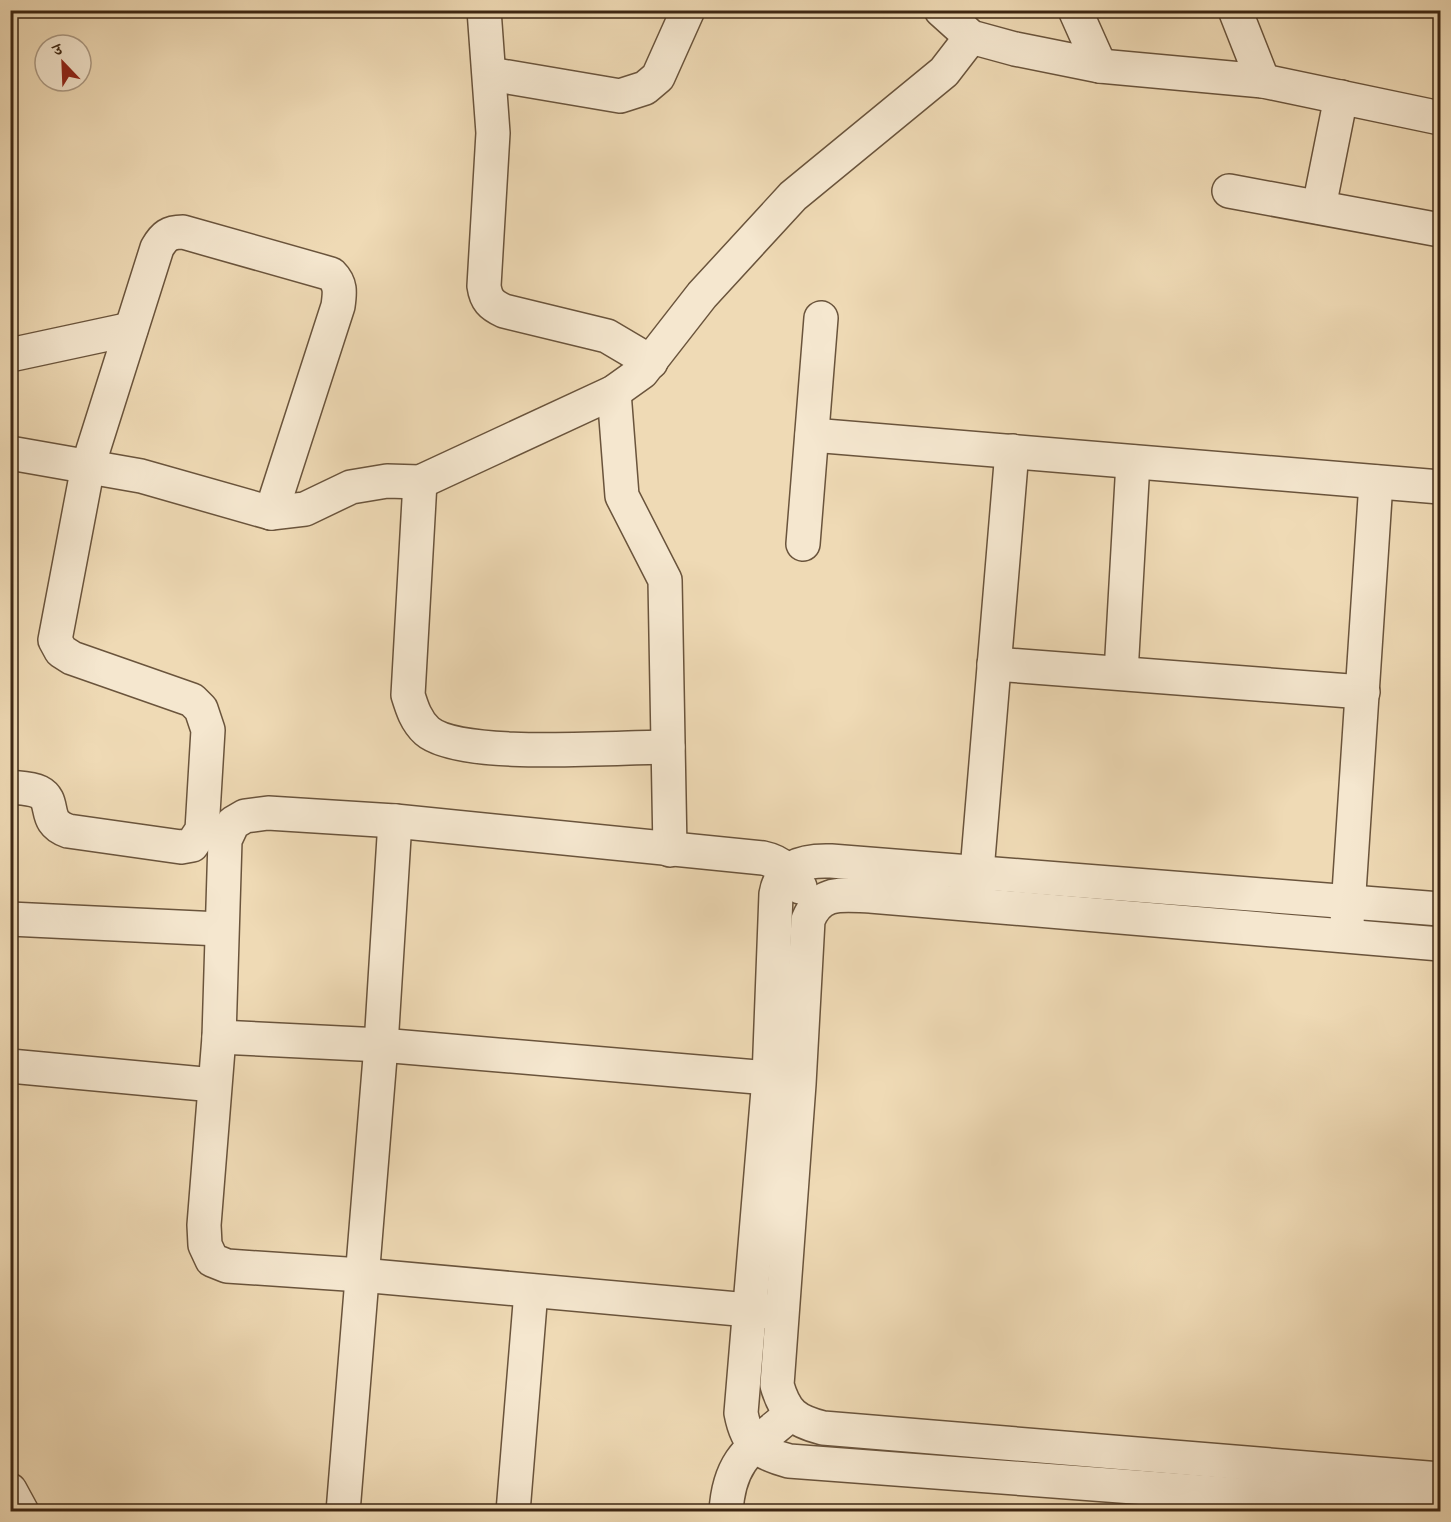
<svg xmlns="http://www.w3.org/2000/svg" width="1451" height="1522" viewBox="0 0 1451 1522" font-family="'Libre Bodoni','Noto Serif Devanagari',serif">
<rect width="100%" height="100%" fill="#efdab5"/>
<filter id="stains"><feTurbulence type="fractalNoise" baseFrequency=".00333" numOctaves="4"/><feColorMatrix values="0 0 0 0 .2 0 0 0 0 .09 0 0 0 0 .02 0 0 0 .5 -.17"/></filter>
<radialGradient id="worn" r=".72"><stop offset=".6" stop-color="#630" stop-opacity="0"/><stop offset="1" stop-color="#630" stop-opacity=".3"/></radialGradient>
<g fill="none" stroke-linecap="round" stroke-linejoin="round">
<defs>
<g id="minor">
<path d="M484 10 493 133 484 286C486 300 491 305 504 311L607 336 651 362"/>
<path d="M941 10 971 37 1015 49 1100 66 1263 81 1440 118"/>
<path d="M1075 10 1100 66"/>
<path d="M1235 10 1263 81"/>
<path d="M490 74 620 96 645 88 658 77 688 10"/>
<path d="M1229 191 1440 230"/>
<path d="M1319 207 1341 97"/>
<path d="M10 355 131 329"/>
<path d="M614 392 622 496 665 580 670 850"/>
<path d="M812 435 1440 487"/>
<path d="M10 453 141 476 271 513 305 509 351 487 387 481 420 482 614 392 642 372 702 295 793 196 944 72 971 37"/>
<path d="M420 482 408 695C412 708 416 721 427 731 460 760 619 747 668 747"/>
<path d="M803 544 821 318"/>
<path d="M994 664 1363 692"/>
<path d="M1121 673 1133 462"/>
<path d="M10 787C19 788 31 788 39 792 57 801 41 822 68 831L181 847 192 845 202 830 208 730 201 709 192 700 72 658 61 651 55 640 88 466 157 248C164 236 169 232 183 232L331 274C341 284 340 292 338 306L271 513"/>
<path d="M975 895 1012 451"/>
<path d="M1440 909 831 861C804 860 781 865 776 894L769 1078 741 1413C747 1445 759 1453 789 1461L1440 1510"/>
<path d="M10 919 220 929"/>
<path d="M1347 923 1376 482"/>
<path d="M1440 944 870 896C842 895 820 890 808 920L799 1084 777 1385C785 1413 795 1421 823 1428L1440 1479"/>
<path d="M219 1037 381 1045 769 1078 791 1083"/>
<path d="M10 1066 214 1085"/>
<path d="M771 1312 361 1275 227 1266 212 1260 205 1245 204 1225 219 1037 225 840 233 823 245 816 268 813 395 821 763 858C782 862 789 872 800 887"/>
<path d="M10 1490 22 1512"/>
<path d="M343 1512 381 1045 395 821"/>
<path d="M513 1512 531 1291"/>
<path d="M726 1512C729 1458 753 1447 791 1414"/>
</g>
</defs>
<use href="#minor" stroke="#6a543c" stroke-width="36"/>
<use href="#minor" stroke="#f5e7cf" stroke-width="33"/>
</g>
<rect width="1451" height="1522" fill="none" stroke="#efdab5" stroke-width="36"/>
<rect x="12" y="12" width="1427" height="1498" fill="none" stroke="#3e2713" stroke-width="3"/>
<rect x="18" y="18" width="1415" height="1486" fill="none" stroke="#3e2713" stroke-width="1.5"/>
<g transform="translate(63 63) rotate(337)"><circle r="28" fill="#f5e7cf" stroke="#ac9a84" stroke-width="1.5"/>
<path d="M0-4.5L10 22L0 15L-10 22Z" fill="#8f2418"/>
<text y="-9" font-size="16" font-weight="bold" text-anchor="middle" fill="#3e2713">उ</text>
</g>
<rect width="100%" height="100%" filter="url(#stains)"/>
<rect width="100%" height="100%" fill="url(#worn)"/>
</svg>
